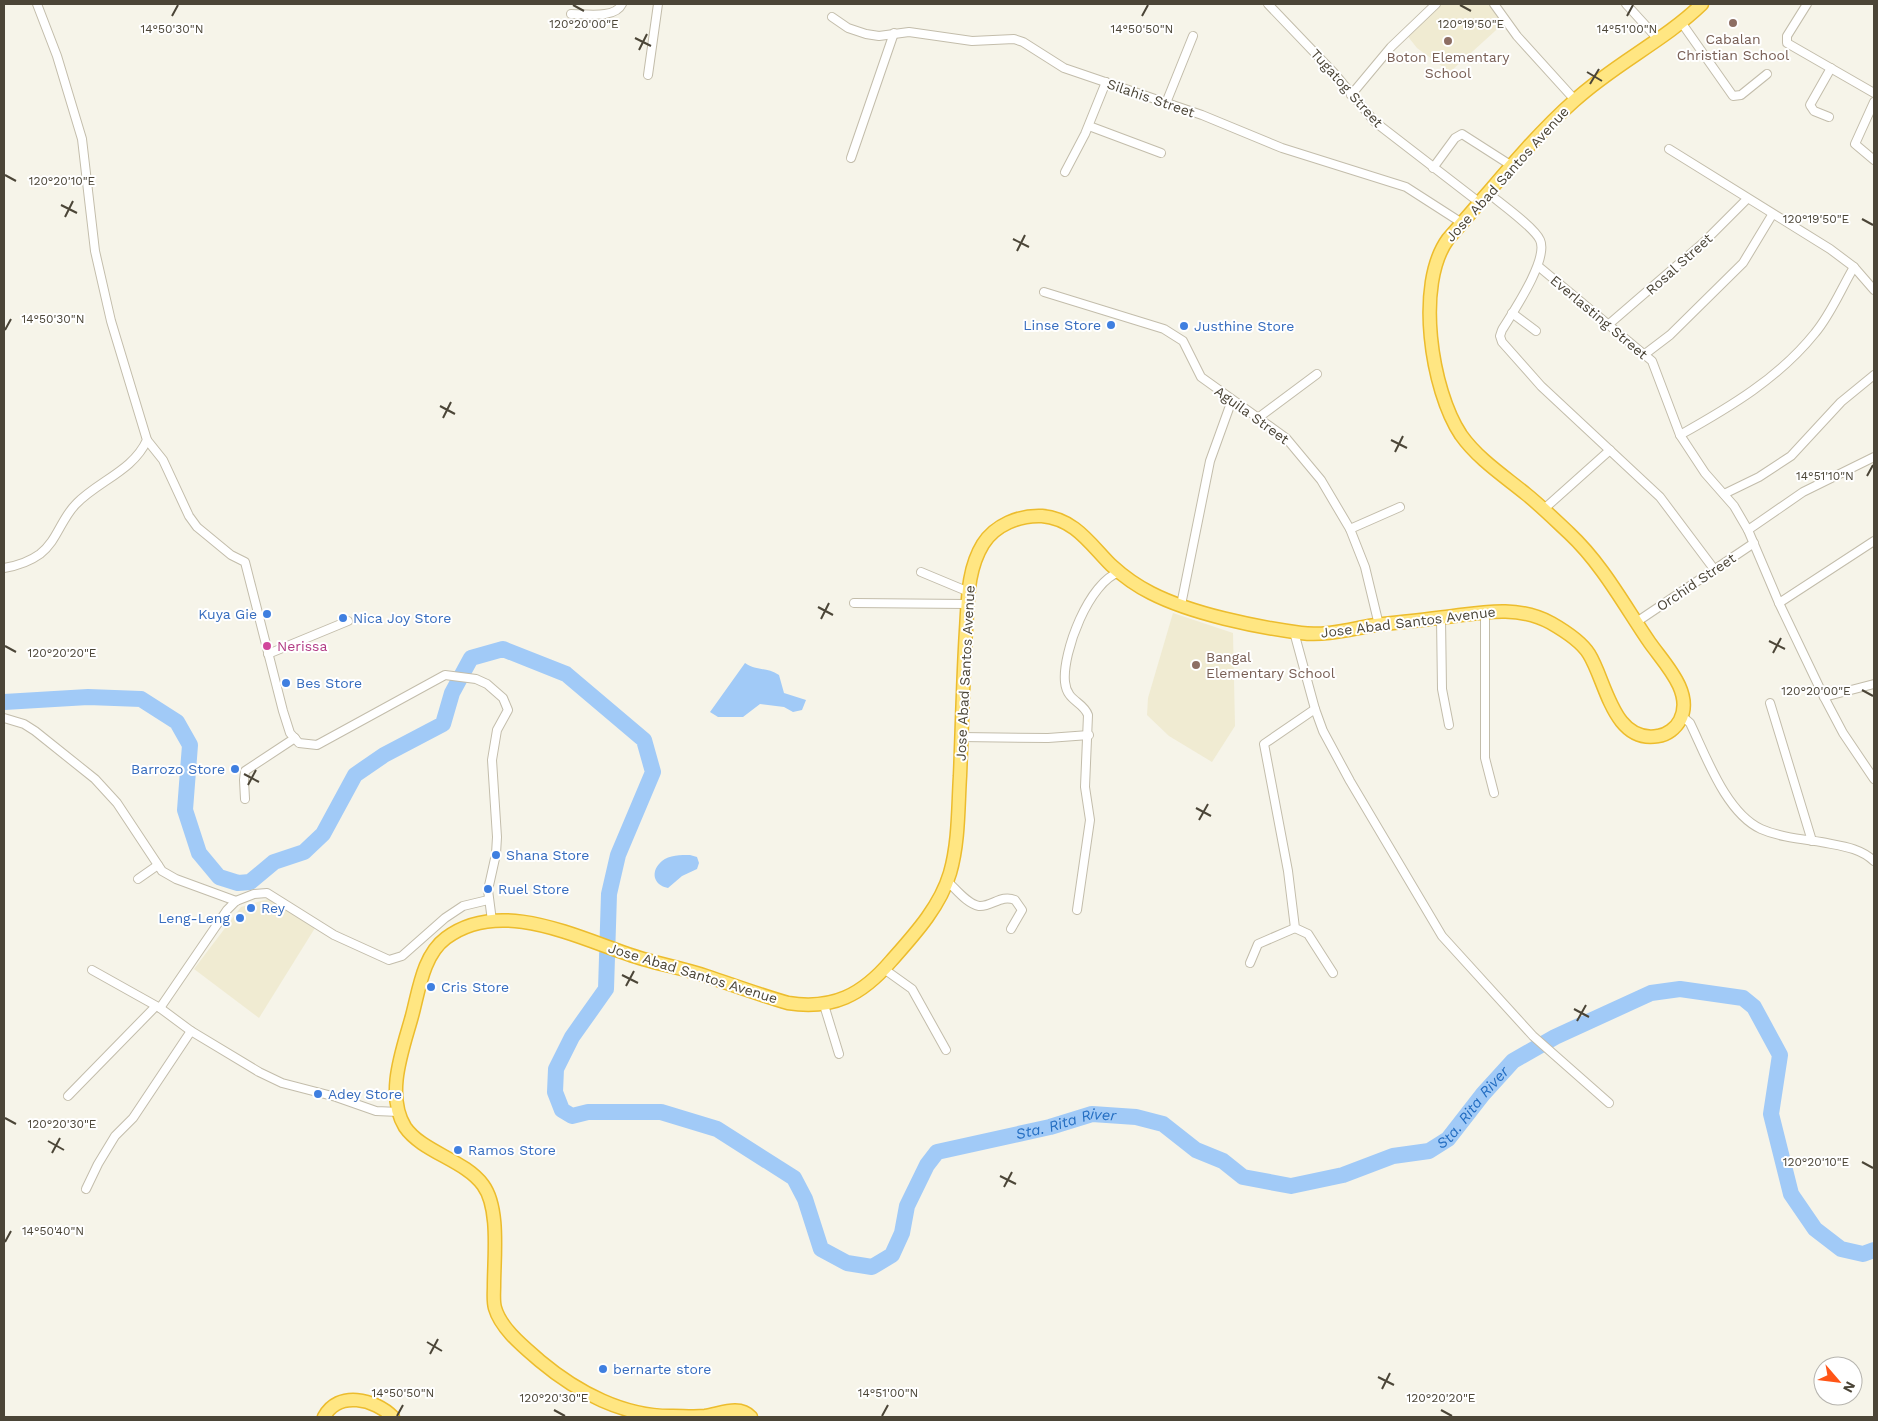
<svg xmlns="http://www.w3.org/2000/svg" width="1878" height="1421" viewBox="0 0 1878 1421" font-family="'Work Sans',sans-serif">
<rect width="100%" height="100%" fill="#f6f4e9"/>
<g fill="#f0ebd2">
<path d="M1437 4H1494L1506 21 1450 72 1417 48 1406 34Z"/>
<path d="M1173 613 1233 633 1235 726 1212 762 1169 736 1147 715 1148 698Z"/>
<path d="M271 898 315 928 259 1018 194 969 241 907Z"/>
</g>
<g fill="#a1caf7">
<path d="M745 663C756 671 767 667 779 675L784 693 806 700 802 710 793 712 784 707 760 704 743 717H718L710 712Z"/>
<path d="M690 855 697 857 699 863 697 869 682 876 668 888C653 885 650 871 662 861 669 855 681 855 690 855Z"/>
</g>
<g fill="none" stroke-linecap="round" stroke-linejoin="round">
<path stroke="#a1caf7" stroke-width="16" id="s1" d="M4 702 88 697 141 699 177 722 190 745 185 810 199 853 219 877 238 883 250 882 274 862 304 852 323 834 355 775 384 755 443 724 452 693 471 658 503 649 566 674 644 740 653 772 618 855 609 894 606 989 572 1037 556 1069 555 1092 562 1110 572 1116 588 1112H661L717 1129 794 1178 805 1199 821 1249 847 1263 872 1267 892 1255 902 1233 907 1206 927 1165 937 1152 1050 1127 1092 1114 1136 1117 1163 1124 1196 1150 1223 1161 1243 1177 1291 1186 1343 1175 1393 1156 1429 1151 1448 1139 1483 1094 1513 1061 1555 1037 1651 993 1680 989 1743 998 1754 1007 1780 1055 1771 1114 1791 1194 1815 1229 1841 1249 1863 1254 1874 1250"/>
<defs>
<g id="minor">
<path d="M1268 4 1334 73 1375 122 1480 203"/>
<path d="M1494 4 1517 36 1575 100"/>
<path d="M1626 4 1657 38"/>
<path d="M1807 4 1787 36V43L1874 93"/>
<path d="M571 14C586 14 615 19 622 4"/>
<path d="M832 17 848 28 866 34 879 36 909 32 972 41 1014 39 1023 42 1064 68 1202 115 1282 148 1406 187 1462 223"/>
<path d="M1681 22 1733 96 1741 95 1767 74"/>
<path d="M648 75 658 4"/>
<path d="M1351 95 1391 47 1436 4"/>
<path d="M1874 102 1855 144 1874 160"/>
<path d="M1166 103 1193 36"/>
<path d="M1829 117 1814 111 1810 105 1831 68"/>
<path d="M1089 126 1161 153"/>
<path d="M1669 149 1830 249 1854 267 1874 290"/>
<path d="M851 158 894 33"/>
<path d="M1433 168 1455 138 1462 134 1512 166"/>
<path d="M1065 172 1085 134 1106 82"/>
<path d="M1488 193C1500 203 1534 227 1540 240 1549 259 1513 312 1502 330L1500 336 1502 342 1541 386 1660 497 1714 569"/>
<path d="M1538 266 1652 361 1680 435 1705 473 1734 506 1748 530 1779 603 1824 697 1843 733 1874 779"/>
<path d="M1044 292 1164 329 1183 341 1201 377 1286 438 1321 480 1350 529 1365 567 1379 625"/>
<path d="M1512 313 1536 331"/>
<path d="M1608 325 1703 243 1747 199"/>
<path d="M1645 354 1670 335 1743 263 1772 215"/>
<path d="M1258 418 1317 374"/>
<path d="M1680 435C1730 407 1779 378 1815 333 1831 314 1841 289 1854 267"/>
<path d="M147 440 163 460 189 516 197 527 231 555 245 562 283 711 290 733 299 743 317 745 445 675 476 679 487 684 503 698 508 710 497 730 492 760 497 837 496 854 488 890 492 921"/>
<path d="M1724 494 1759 477 1791 456 1841 402 1874 375"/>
<path d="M1544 509 1610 450"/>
<path d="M1350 529 1400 507"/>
<path d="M1748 530 1803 492 1874 457"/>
<path d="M4 568C16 566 29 562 40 554 57 541 61 519 76 504 98 481 133 471 147 440L111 321 95 251 82 139 57 56 37 4"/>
<path d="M921 572 969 592"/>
<path d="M854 603 967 604"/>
<path d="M1779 603 1874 541"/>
<path d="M1181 605 1210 461 1232 400"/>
<path d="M1485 611V758L1494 793"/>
<path d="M1441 618 1442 689 1449 725"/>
<path d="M1638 621 1754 543"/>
<path d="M1294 632 1315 709 1323 731 1350 781 1442 936 1533 1036 1609 1103"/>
<path d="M268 654 348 621"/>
<path d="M1824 697 1874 684"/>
<path d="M1770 703 1812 841"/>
<path d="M1315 709 1264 744 1288 871 1295 928 1308 934 1333 973"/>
<path d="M1682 716 1690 723C1706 756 1726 813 1761 829 1779 837 1801 839 1821 842 1840 846 1859 847 1874 861"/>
<path d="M4 718 24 724 35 731 95 779 117 803 162 871 176 879 236 901"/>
<path d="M961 737 1048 738 1089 735"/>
<path d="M245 799 244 780 245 771 295 738"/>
<path d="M138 879 158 865"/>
<path d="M947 881C956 889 967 904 979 906 992 907 1001 894 1015 900L1022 910 1011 929"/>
<path d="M1077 910 1090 820 1085 787 1088 715C1083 701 1067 702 1065 682 1062 653 1089 581 1120 572"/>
<path d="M1250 963 1258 944 1295 928"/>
<path d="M884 969 912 989 946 1050"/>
<path d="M92 970 160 1008 191 1031 259 1072 282 1083 336 1097 376 1111 399 1112"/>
<path d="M824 1005 839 1054"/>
<path d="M160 1008 227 910 236 901 254 894 267 893 334 935 389 960 402 956 445 918 463 906 488 900"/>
<path d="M68 1096 155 1007"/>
<path d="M86 1189 98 1164 115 1136 133 1118 191 1031"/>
</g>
<g id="trunk">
<path d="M324 1417C338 1390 375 1399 393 1417"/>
<path d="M751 1417C739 1404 720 1414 705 1416 694 1417 683 1416 673 1416 624 1417 577 1392 540 1361 524 1347 501 1329 495 1308 493 1301 494 1293 494 1286 494 1257 500 1208 483 1185 465 1160 422 1152 405 1127 385 1094 403 1049 412 1016 419 990 423 955 446 938 503 895 585 942 643 959 664 965 685 969 706 976 733 985 760 995 788 1003 833 1010 862 995 891 961 914 935 940 907 950 873 959 842 958 807 960 776 962 727 963 678 966 630 968 601 967 570 983 544 995 525 1019 515 1042 516 1075 519 1090 544 1111 565 1123 576 1137 586 1151 593 1192 614 1256 627 1301 633 1324 636 1347 630 1369 626 1391 623 1414 621 1437 618 1476 614 1514 603 1551 623 1565 631 1581 641 1589 654 1606 681 1613 744 1658 736 1667 735 1676 728 1680 720 1694 693 1665 664 1650 643 1624 605 1603 565 1569 533 1555 520 1541 506 1526 494 1504 476 1478 459 1461 435 1431 390 1415 284 1448 239 1489 193 1528 142 1574 101 1614 64 1664 41 1702 4"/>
</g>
</defs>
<use href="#minor" stroke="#c3bdab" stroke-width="10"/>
<use href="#trunk" stroke="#ecbc2d" stroke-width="15"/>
<use href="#minor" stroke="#fff" stroke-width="8"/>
<use href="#trunk" stroke="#ffe682" stroke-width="12"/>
</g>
<path fill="none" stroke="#4b4537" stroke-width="2" d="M573 5 584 11M1460 5 1471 11M172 16 178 5M1142 16 1148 5M1627 16 1633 5M635 38 651 46M639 50 647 34M1587 72 1602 81M1590 84 1599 69M5 175 16 181M61 205 77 213M65 217 73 201M1862 219 1873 225M1013 239 1029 247M1017 251 1025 235M5 330 11 319M440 406 455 414M443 418 451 402M1391 440 1407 448M1395 452 1403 436M1867 476 1873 465M818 607 833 615M821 619 829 603M1769 641 1785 649M5 646 16 652M1773 653 1781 638M1862 690 1873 696M244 774 259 782M248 785 256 770M1196 808 1211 816M1199 820 1208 804M622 975 638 983M626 986 634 971M1574 1009 1589 1017M1577 1021 1586 1005M5 1118 16 1124M48 1141 64 1150M52 1153 60 1138M1862 1162 1873 1168M1000 1176 1016 1184M1004 1187 1012 1172M5 1242 11 1231M427 1342 442 1351M430 1354 438 1339M1378 1377 1394 1385M1382 1389 1390 1373M554 1410 565 1416M1441 1410 1452 1416M397 1416 403 1405M882 1416 888 1405"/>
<g fill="#8d6e63" stroke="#fff" stroke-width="2">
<circle cx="1733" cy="23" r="5"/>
<circle cx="1448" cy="41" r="5"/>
<circle cx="1196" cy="665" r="5"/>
</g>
<g fill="#3f7fe0" stroke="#fff" stroke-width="2">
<circle cx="1111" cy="325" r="5"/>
<circle cx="1184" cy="326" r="5"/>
<circle cx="267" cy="614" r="5"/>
<circle cx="343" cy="618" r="5"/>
<circle cx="286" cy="683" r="5"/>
<circle cx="235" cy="769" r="5"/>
<circle cx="496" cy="855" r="5"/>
<circle cx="488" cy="889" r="5"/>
<circle cx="251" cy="908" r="5"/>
<circle cx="240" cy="918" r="5"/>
<circle cx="431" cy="987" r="5"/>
<circle cx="318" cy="1094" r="5"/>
<circle cx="458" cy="1150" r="5"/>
<circle cx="603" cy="1369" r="5"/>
</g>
<circle fill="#d1479c" stroke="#fff" stroke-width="2" cx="267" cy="646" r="5"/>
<g text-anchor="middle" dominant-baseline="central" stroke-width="4" stroke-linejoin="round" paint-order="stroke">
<g font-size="14" fill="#785e54" stroke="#fff">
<text x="1733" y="39">Cabalan<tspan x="1733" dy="16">Christian School</tspan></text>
<text x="1448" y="57">Boton Elementary<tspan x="1448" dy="16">School</tspan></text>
<text x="1206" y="657" text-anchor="start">Bangal<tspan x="1206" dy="16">Elementary School</tspan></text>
</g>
<g font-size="14" fill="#4b4537" stroke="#fff">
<text transform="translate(1347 88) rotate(48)">Tugatog Street</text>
<text transform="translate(1151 98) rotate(19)">Silahis Street</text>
<text transform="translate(1507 174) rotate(-48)">Jose Abad Santos Avenue</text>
<text transform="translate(1679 264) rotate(-42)">Rosal Street</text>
<text transform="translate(1599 317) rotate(40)">Everlasting Street</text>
<text transform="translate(1252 415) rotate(36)">Aguila Street</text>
<text transform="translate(1696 582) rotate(-34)">Orchid Street</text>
<text transform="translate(1408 622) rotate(-7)">Jose Abad Santos Avenue</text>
<text transform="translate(965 673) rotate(-87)">Jose Abad Santos Avenue</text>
<text transform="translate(693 973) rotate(17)">Jose Abad Santos Avenue</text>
</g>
<g font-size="14" fill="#366cbe" stroke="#fff" text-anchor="start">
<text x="1101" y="325" text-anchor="end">Linse Store</text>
<text x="1194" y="326">Justhine Store</text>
<text x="257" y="614" text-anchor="end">Kuya Gie</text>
<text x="353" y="618">Nica Joy Store</text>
<text x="296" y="683">Bes Store</text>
<text x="225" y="769" text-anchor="end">Barrozo Store</text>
<text x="506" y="855">Shana Store</text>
<text x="498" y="889">Ruel Store</text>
<text x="261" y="908">Rey</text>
<text x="230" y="918" text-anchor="end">Leng-Leng</text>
<text x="441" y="987">Cris Store</text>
<text x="328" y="1094">Adey Store</text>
<text x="468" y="1150">Ramos Store</text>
<text x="613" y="1369">bernarte store</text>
</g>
<g font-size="14" fill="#b23c85" stroke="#fff" text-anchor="start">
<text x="277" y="646">Nerissa</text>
</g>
<g font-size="15" font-style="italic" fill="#246ec2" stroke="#fff">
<text stroke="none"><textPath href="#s1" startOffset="2410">Sta. Rita River</textPath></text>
<text stroke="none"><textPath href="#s1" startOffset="1960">Sta. Rita River</textPath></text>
</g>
</g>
<g font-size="12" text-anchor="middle" fill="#4b4537" stroke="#fff" stroke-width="4" stroke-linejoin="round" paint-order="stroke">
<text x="584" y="28">120°20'00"E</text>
<text x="1471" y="28">120°19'50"E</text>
<text x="172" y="33">14°50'30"N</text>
<text x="1142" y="33">14°50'50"N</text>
<text x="1627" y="33">14°51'00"N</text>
<text x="62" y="185">120°20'10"E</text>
<text x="1816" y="223">120°19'50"E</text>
<text x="53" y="323">14°50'30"N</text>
<text x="1825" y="480">14°51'10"N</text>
<text x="62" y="657">120°20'20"E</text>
<text x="1816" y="695">120°20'00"E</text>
<text x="62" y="1128">120°20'30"E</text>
<text x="1816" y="1166">120°20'10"E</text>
<text x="53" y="1235">14°50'40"N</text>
<text x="403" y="1397">14°50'50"N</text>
<text x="888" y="1397">14°51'00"N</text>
<text x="554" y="1402">120°20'30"E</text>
<text x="1441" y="1402">120°20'20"E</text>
</g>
<rect width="1878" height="1421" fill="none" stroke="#4b4537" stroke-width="10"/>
<g transform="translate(1838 1381) rotate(118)"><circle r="24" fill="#ffffff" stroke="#b7b5af"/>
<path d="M0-4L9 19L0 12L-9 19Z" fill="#ff5517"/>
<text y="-8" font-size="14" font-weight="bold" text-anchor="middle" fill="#4b4537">N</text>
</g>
</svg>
